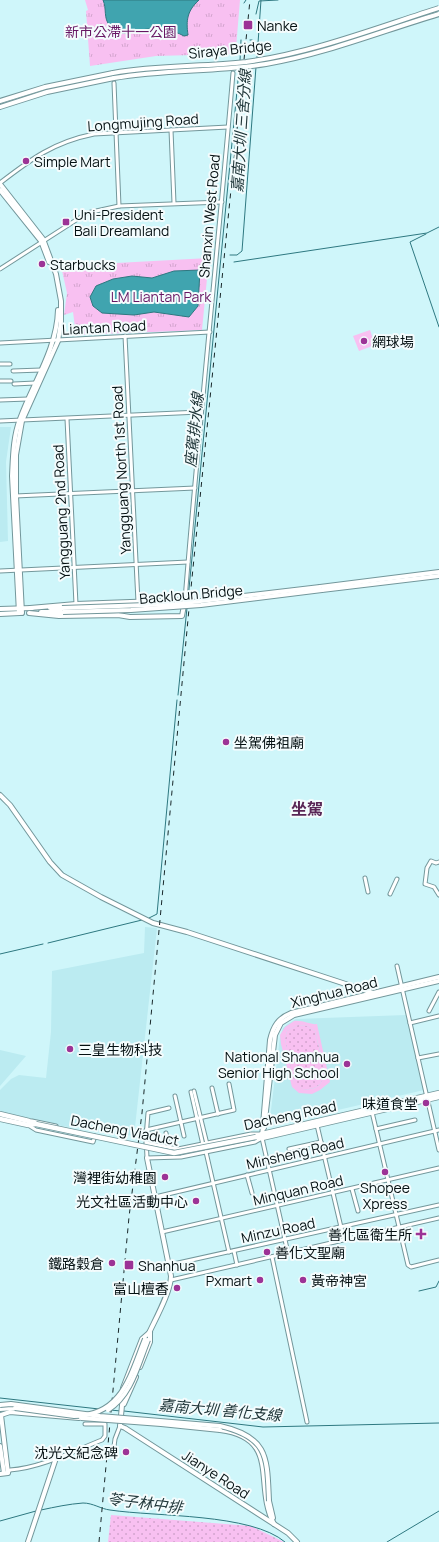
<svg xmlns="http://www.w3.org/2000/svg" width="439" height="1542" viewBox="0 0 439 1542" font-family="Manrope,'Noto Sans TC',sans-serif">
<defs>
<pattern id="grass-dots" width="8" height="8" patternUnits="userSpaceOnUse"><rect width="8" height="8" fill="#f8c0f1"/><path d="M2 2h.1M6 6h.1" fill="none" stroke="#d3a4ce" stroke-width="1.8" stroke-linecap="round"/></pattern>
<pattern id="park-tufts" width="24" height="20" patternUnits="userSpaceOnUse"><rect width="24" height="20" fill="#f8c0f1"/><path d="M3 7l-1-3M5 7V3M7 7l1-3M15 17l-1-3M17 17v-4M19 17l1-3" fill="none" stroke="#d3a4ce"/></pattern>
</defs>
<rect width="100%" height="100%" fill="#cff6fa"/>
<g fill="#bbebf1">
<path d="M0 427H11L6 462 8 541 0 542Z"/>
<path d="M145 927 157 928 134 1136 62 1126 0 1113V1090L11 1079 19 1075 46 1078 51 1032 52 971 144 953Z"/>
<path d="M406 1015 424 1090 269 1126 280 1037 283 1028 288 1024 296 1019Z"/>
<path d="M0 1050 26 1056 0 1086Z"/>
</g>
<g fill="url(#grass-dots)">
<path d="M298 1025 307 1026 315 1031C319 1053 338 1092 302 1089L294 1083 285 1039 287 1031Z"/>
<path d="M111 1515 251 1526 284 1542H108Z"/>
</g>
<g fill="url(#park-tufts)">
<path d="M85 0H240L236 48 231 54 156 56 90 66 86 11 88 10Z"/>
<path d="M209 258 202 330 76 335 73 312 64 315 67 293 61 266Z"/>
</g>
<g fill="#f8c0f1" fill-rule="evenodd">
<path d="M370 330 375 345 359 351 353 336Z"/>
<path d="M294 1021C303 1020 311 1025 317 1024L330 1082 320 1090 312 1094 299 1093 292 1087 281 1044 280 1035 285 1027ZM298 1025 307 1026 315 1031C319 1051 338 1093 302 1089L294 1082 285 1039 287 1031Z"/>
</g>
<g fill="#40a4af" stroke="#2e7880">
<path d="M103 0H199C187 11 186 20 188 35L184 36C173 30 161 28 148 29 135 30 121 40 110 26 103 18 107 9 103 0Z"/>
<path d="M200 270 198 306 189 317 154 312 134 315 102 313 93 306 90 297 96 286 113 279 132 276 152 278 174 271Z"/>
</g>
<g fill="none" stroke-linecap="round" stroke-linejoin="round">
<g stroke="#2e7880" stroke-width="1">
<path d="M244 3 246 0"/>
<path d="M256 14 259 1 278 0"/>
<path d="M250 40H252"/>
<path d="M257 58 261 0"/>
<path d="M240 61 241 40"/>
<path d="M426 234 410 242 439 327"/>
<path d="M230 255H237L242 251 256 67"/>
<path d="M234 262 427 233 439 227"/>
<path d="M188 599 239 70"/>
<path d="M178 695 187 608"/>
<path d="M149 918 157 914 177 700"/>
<path d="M48 943 142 920"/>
<path d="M0 954 43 944"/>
<path d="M419 1291 436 1287 439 1281"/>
<path d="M0 1398 99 1409"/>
<path d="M110 1410 121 1411"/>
<path d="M124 1411 263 1427 439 1423"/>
<path d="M41 1510C55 1507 69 1504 83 1503 93 1503 101 1509 110 1510 156 1517 251 1513 285 1542"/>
<path d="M0 1521 36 1511"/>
<path d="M387 1542 439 1511"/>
</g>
<defs>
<g id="minor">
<path d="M114 83 119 206"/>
<path d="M171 130 174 203"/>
<path d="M0 183C31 159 54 142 94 134L228 127"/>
<path d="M0 269 87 213 119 206 222 202"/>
<path d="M125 336 138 602"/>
<path d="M0 343 210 332"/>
<path d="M0 364H10"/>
<path d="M13 371 41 370"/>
<path d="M0 381H11"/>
<path d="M14 384 35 383"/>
<path d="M0 400 28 399"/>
<path d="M67 419 76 604"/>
<path d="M0 421 200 412"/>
<path d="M15 496 195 488"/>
<path d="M0 571 188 562"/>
<path d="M185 600C199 424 218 249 233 73"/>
<path d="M439 862 436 863 431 861 427 868 425 884 434 887 439 895"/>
<path d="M365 878 368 892"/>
<path d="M390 894 397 879"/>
<path d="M397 966 439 1150"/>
<path d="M429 1011 439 992"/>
<path d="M410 1023 439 1016"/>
<path d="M418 1058 439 1054"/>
<path d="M212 1088 218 1114"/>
<path d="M194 1091 207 1144"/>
<path d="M191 1092 203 1145"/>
<path d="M175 1096 184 1136"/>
<path d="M169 1108 148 1113 146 1137 147 1158 181 1157 255 1142 262 1138 288 1253"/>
<path d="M372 1112 408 1265 411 1267 439 1260"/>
<path d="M32 1121 56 1126"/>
<path d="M28 1125 36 1130 93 1142 95 1136"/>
<path d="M317 1125 344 1240"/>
<path d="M376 1129 415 1120"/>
<path d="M146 1130 234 1110 229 1084"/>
<path d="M166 1133 170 1149"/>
<path d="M146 1143 178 1149 251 1134H261"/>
<path d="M289 1149 321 1142"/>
<path d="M206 1152 229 1252"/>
<path d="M247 1175 252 1193"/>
<path d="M352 1189 358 1211"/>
<path d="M155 1197 439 1130"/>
<path d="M162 1232 439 1168"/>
<path d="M234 1251 237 1265"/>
<path d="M272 1257 307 1422"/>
<path d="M169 1265 439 1205"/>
<path d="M171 1280 439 1218"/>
<path d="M113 1454 115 1439 120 1426"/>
<path d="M8 1473 10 1470C40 1468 74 1451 102 1440L105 1436V1424H85"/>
</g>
<g id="tertiary">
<path d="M0 101 45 87 113 73"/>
<path d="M0 107 47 92 114 78"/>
<path d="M0 184 43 239 56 274 61 301V322L58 341 22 421 16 455V496L22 613"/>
<path d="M0 190 41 241 49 262"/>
<path d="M320 587 439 572"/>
<path d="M322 590 439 576"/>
<path d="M50 608H62"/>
<path d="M0 609 32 608"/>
<path d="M41 612H63"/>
<path d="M19 613 12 476C13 457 13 437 20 419 33 383 57 349 58 310"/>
<path d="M29 613 59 616 118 615 130 617 182 616 185 600 76 604 30 608"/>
<path d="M0 614 20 613"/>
<path d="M0 795 10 805 50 862 62 875 101 897 153 923 187 932 373 993"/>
<path d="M264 1128 275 1035 281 1023 294 1015 439 981"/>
<path d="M262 1137 270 1040C273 1027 278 1018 291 1013L439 977"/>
<path d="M147 1158 171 1276C171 1291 156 1318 149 1333"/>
<path d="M140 1367 150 1342V1332"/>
<path d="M123 1388 142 1339 150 1332"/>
<path d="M123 1395 120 1426 125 1428 288 1533 297 1542"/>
<path d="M124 1404 136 1377"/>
<path d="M0 1409 15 1408"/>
<path d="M220 1430C282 1438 253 1485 274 1524"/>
<path d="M0 1446 4 1473"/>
<path d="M0 1474 8 1473 1 1415 10 1412 79 1418"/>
<path d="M269 1501 273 1518"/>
<path d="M28 1542 56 1458"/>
</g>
<g id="secondary">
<path d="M0 1114 29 1121 36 1124"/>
<path d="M0 1119 28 1125 36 1124"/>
<path d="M256 1137 262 1134 439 1093"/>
<path d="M256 1137 262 1138 439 1097"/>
</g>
</defs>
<use href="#minor" stroke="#73979b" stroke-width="5"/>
<use href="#tertiary" stroke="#73979b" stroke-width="6"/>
<use href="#secondary" stroke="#73979b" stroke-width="6"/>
<use href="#minor" stroke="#fff" stroke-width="3"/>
<use href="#tertiary" stroke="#fff" stroke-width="4"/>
<use href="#secondary" stroke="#fff" stroke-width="4.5"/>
<path stroke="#19282a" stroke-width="1" stroke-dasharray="5 5" stroke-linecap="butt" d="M99 1542 129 1217 142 1113 190 598 250 0"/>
<defs>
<g id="tertiary-bridge">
<path d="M113 73C157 65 202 67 246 62 312 53 376 28 439 8"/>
<path d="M114 78C165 69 216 72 266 64 325 54 382 31 439 14"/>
<path d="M62 608 175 604 320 587"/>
<path d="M63 612 131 610 201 605 322 590"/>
<path d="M0 1405 11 1404 100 1416 220 1426C269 1437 267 1458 269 1501"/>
<path d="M15 1408 74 1416C122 1416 130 1376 145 1339"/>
<path d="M108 1410C131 1396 138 1365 148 1340"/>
<path d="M81 1418 161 1424 220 1430"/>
</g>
<path id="secondary-bridge" d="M36 1124 174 1153 256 1137"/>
</defs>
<use href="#tertiary-bridge" stroke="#73979b" stroke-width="6" stroke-linecap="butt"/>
<use href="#secondary-bridge" stroke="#73979b" stroke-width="6" stroke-linecap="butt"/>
<use href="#tertiary-bridge" stroke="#fff" stroke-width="4"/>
<use href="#secondary-bridge" stroke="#fff" stroke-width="4.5"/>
</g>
<g fill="#9c3396" stroke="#f4fcfd" stroke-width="1.5">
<rect x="243" y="20" width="10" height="10" rx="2"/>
<circle cx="26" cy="161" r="4"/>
<rect x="62" y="218" width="8" height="8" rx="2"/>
<circle cx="42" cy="264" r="4"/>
<circle cx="364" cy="341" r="4"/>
<circle cx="226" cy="742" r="4"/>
<circle cx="70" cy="1049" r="4"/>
<circle cx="347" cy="1064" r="4"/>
<circle cx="426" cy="1103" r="4"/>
<circle cx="385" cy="1172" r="4"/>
<circle cx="165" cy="1177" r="4"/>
<circle cx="196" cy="1201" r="4"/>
<path d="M419 1228h4v4h4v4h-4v4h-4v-4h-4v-4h4z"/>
<circle cx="267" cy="1252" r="4"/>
<circle cx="112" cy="1263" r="4"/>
<rect x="124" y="1260" width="10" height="10" rx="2"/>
<circle cx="260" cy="1280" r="4"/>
<circle cx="303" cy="1280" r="4"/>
<circle cx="177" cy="1288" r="4"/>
<circle cx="126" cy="1452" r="4"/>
</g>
<g text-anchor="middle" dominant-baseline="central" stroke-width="4" stroke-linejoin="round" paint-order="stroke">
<g font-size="14" fill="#041012" stroke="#f4fcfd" text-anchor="start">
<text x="257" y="25">Nanke</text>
<text x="34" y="161">Simple Mart</text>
<text x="74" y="214">Uni-President<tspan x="74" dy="16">Bali Dreamland</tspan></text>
<text x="50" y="264">Starbucks</text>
<text x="372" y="341">網球場</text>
<text x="234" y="742">坐駕佛祖廟</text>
<text x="78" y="1049">三皇生物科技</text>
<text x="339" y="1056" text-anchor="end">National Shanhua<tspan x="339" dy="16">Senior High School</tspan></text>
<text x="418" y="1103" text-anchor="end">味道食堂</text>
<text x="157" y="1177" text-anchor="end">灣裡街幼稚園</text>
<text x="385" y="1187" text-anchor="middle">Shopee<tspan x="385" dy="16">Xpress</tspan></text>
<text x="188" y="1201" text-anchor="end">光文社區活動中心</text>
<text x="412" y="1234" text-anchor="end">善化區衛生所</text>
<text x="275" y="1252">善化文聖廟</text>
<text x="104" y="1263" text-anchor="end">鐵路穀倉</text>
<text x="138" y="1265">Shanhua</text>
<text x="252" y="1280" text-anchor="end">Pxmart</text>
<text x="311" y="1280">黃帝神宮</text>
<text x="169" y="1288" text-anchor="end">富山檀香</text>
<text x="118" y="1452" text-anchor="end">沈光文紀念碑</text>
</g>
<g font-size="14" fill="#671663" stroke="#f4fcfd">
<text x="121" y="31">新市公滯十一公園</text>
<text x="161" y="296">LM Liantan Park</text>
</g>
<g font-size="14" fill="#041012" stroke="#f4fcfd">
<text transform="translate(230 49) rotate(-6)">Siraya Bridge</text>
<text transform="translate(143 122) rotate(-4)">Longmujing Road</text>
<text transform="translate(209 216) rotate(-85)">Shanxin West Road</text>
<text transform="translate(104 327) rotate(-3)">Liantan Road</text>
<text transform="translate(121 470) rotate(-93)">Yangguang North 1st Road</text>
<text transform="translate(61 512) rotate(-93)">Yangguang 2nd Road</text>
<text transform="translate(191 594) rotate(-5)">Backloun Bridge</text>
<text transform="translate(334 992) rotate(-14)">Xinghua Road</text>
<text transform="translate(290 1115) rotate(-12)">Dacheng Road</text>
<text transform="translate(125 1130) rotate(11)">Dacheng Viaduct</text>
<text transform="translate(295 1153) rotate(-13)">Minsheng Road</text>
<text transform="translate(298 1190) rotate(-13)">Minquan Road</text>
<text transform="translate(278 1230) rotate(-12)">Minzu Road</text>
<text transform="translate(216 1474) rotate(33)">Jianye Road</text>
</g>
<g font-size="15" font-style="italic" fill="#21373a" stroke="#f4fcfd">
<text transform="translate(241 131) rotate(-86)">嘉南大圳 三舍分線</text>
<text transform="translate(194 430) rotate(-84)">座駕排水線</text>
<text transform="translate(220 1410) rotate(5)">嘉南大圳 善化支線</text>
<text transform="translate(145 1503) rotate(7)">苓子林中排</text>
</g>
<g font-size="16" font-weight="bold" fill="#592656" stroke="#f4fcfd">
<text x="307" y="809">坐駕</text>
</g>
</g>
</svg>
